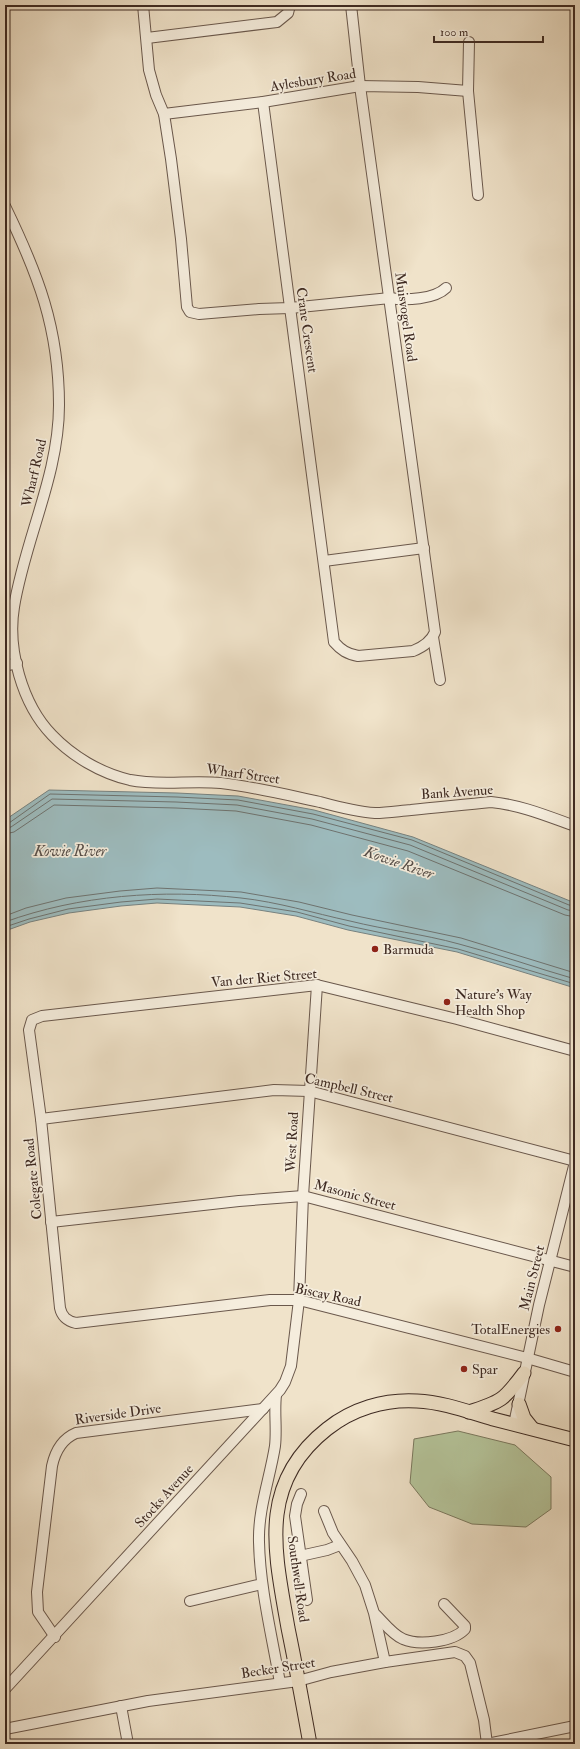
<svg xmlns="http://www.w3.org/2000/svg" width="580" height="1749" viewBox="0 0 580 1749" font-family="'IM FELL Double Pica',serif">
<rect width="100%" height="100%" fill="#f0e3ca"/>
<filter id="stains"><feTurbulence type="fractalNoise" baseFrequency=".005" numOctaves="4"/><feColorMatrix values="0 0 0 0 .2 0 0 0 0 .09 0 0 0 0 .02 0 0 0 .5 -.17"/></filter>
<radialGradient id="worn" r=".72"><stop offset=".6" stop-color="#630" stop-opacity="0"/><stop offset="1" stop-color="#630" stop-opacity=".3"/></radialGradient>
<path fill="#b5c59b" stroke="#7a785e" d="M458 1431 515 1445 551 1477V1509L526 1527 472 1524 429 1507 410 1483 414 1439Z"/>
<path fill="#9dbcbf" stroke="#778280" d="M49 790 177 793 238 796 314 810 413 837 575 903V988L457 952 348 930 296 916 240 907 157 903 121 906 69 913 30 922 5 931V820Z"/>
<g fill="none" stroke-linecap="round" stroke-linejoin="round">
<g stroke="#6e7370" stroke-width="1">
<path d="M5 823H9L50 794 177 797 238 800 313 814 412 840 569 905 575 906"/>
<path d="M5 828 11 827 52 799 176 802 237 805 312 819 410 845 568 910 575 911"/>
<path d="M5 834 14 832 54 805 176 808 236 811 311 825 408 851 565 915 575 917"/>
<path d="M5 916 26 908 66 898 120 891 157 888 241 892 299 902 352 915 461 938 575 973"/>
<path d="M5 922C79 895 163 889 241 898 278 902 313 913 350 921 386 930 423 934 459 944 498 954 536 968 575 979"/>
<path d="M5 927 29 919 68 909 121 902 157 899 240 903 297 912 349 926 458 949 575 984"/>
</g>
<defs>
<g id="minor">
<path d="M143 5 149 70 156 95 164 114 171 159 181 239 187 307 190 312 199 314 259 309 290 308 390 298C405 301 435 299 446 288"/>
<path d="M147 38 277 22 288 13 290 5"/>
<path d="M469 42 468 91 478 195"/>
<path d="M263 102 334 642C341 650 347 654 358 656L413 651C423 647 431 642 435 632L360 86 351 5"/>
<path d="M164 114 263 102 360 86 418 87 468 91"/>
<path d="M5 206C38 274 59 328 59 405 59 475 25 539 14 607 7 649 22 704 52 735 72 756 100 773 130 780 159 786 191 780 221 783 255 787 287 795 320 802 338 807 357 812 375 813 387 813 399 811 411 810 438 807 464 805 491 802 521 805 547 816 575 826"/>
<path d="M324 561 424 548"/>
<path d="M433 637 440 680"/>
<path d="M5 666 17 663"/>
<path d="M575 1051 457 1019 317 985 42 1016 32 1020 29 1030 41 1119 60 1308C62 1317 67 1321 76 1323L270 1300H299L527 1358 575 1372"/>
<path d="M41 1119 274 1090 309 1091 575 1161"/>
<path d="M51 1222 239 1201 303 1196 575 1267"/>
<path d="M276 1395C274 1412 277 1429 275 1446 270 1478 258 1509 259 1542 260 1589 272 1636 280 1683"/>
<path d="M514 1424 539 1305 575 1162"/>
<path d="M301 1494 297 1504 295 1516 307 1600"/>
<path d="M324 1511 333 1533 352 1561 365 1585 374 1613 385 1662"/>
<path d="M300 1556 327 1550 340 1545"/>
<path d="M190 1601 262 1584"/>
<path d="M376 1615C384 1623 393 1635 403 1639 419 1646 453 1642 465 1629V1626L444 1604"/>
<path d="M55 1637 38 1612 37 1592 52 1466C55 1452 62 1439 76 1433L263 1409"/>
<path d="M5 1689 280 1390 285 1382 291 1366 299 1300 303 1196 317 985"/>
<path d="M121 1706 128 1744"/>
<path d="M5 1729 148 1701 298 1681 331 1672 385 1662 455 1652 465 1656 470 1663 484 1720 487 1744"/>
<path d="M487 1744 575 1726"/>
</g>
<g id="major">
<path d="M519 1404 524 1418 532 1428"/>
<path d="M469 1412C501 1402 504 1400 524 1373"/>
<path d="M310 1744C303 1705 296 1667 288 1628 275 1553 257 1484 327 1429 352 1409 384 1399 417 1401 443 1402 469 1412 493 1419 520 1426 548 1433 575 1440"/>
</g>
</defs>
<use href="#minor" stroke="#6a584c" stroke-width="12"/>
<use href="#major" stroke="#3e2a22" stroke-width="15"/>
<use href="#minor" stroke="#f5eddd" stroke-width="10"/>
<use href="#major" stroke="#f0e3ca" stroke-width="13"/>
</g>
<g fill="#8f2418" stroke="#f5eddd" stroke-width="1.5">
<circle cx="375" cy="949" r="4"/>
<circle cx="447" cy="1002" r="4"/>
<circle cx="558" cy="1329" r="4"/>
<circle cx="464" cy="1369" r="4"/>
</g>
<g text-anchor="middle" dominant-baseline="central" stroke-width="3.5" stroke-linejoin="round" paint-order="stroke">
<g font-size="14" fill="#3e2a22" stroke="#f5eddd">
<text transform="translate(313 80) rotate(-9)">Aylesbury Road</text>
<text transform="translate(406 317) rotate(82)">Muisvogel Road</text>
<text transform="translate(307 330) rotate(82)">Crane Crescent</text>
<text transform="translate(34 473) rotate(-77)">Wharf Road</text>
<text transform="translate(243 774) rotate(8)">Wharf Street</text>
<text transform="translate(457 792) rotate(-4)">Bank Avenue</text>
<text transform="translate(264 978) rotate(-5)">Van der Riet Street</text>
<text transform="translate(349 1088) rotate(13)">Campbell Street</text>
<text transform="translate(292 1142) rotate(-87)">West Road</text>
<text transform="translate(33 1179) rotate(-96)">Colegate Road</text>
<text transform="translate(355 1195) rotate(15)">Masonic Street</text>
<text transform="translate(532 1278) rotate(-76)">Main Street</text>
<text transform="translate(328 1295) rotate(12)">Biscay Road</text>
<text transform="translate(118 1414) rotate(-8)">Riverside Drive</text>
<text transform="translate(164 1496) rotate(-48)">Stocks Avenue</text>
<text transform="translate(298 1579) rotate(82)">Southwell Road</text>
<text transform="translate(278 1668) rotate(-9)">Becker Street</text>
</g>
<g font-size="14" fill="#3e2a22" stroke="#f5eddd" text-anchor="start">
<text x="383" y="949">Barmuda</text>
<text x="455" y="994">Nature's Way<tspan x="455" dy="16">Health Shop</tspan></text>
<text x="550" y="1329" text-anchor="end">TotalEnergies</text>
<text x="472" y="1369">Spar</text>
</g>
<g font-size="15" font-style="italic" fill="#564e49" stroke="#f5eddd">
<text x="70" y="851">Kowie River</text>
<text transform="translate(399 863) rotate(19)">Kowie River</text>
</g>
</g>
<rect width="580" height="1749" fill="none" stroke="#f0e3ca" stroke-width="20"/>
<rect x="6" y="6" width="568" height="1737" fill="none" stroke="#3e2a22" stroke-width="2"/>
<rect x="10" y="10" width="560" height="1729" fill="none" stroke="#3e2a22"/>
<path d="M434 36v6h109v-6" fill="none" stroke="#3e2a22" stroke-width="2"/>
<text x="440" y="36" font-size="12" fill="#3e2a22" stroke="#f5eddd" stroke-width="3" paint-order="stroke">100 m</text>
<rect width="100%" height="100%" filter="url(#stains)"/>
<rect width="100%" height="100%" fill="url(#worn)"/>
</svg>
